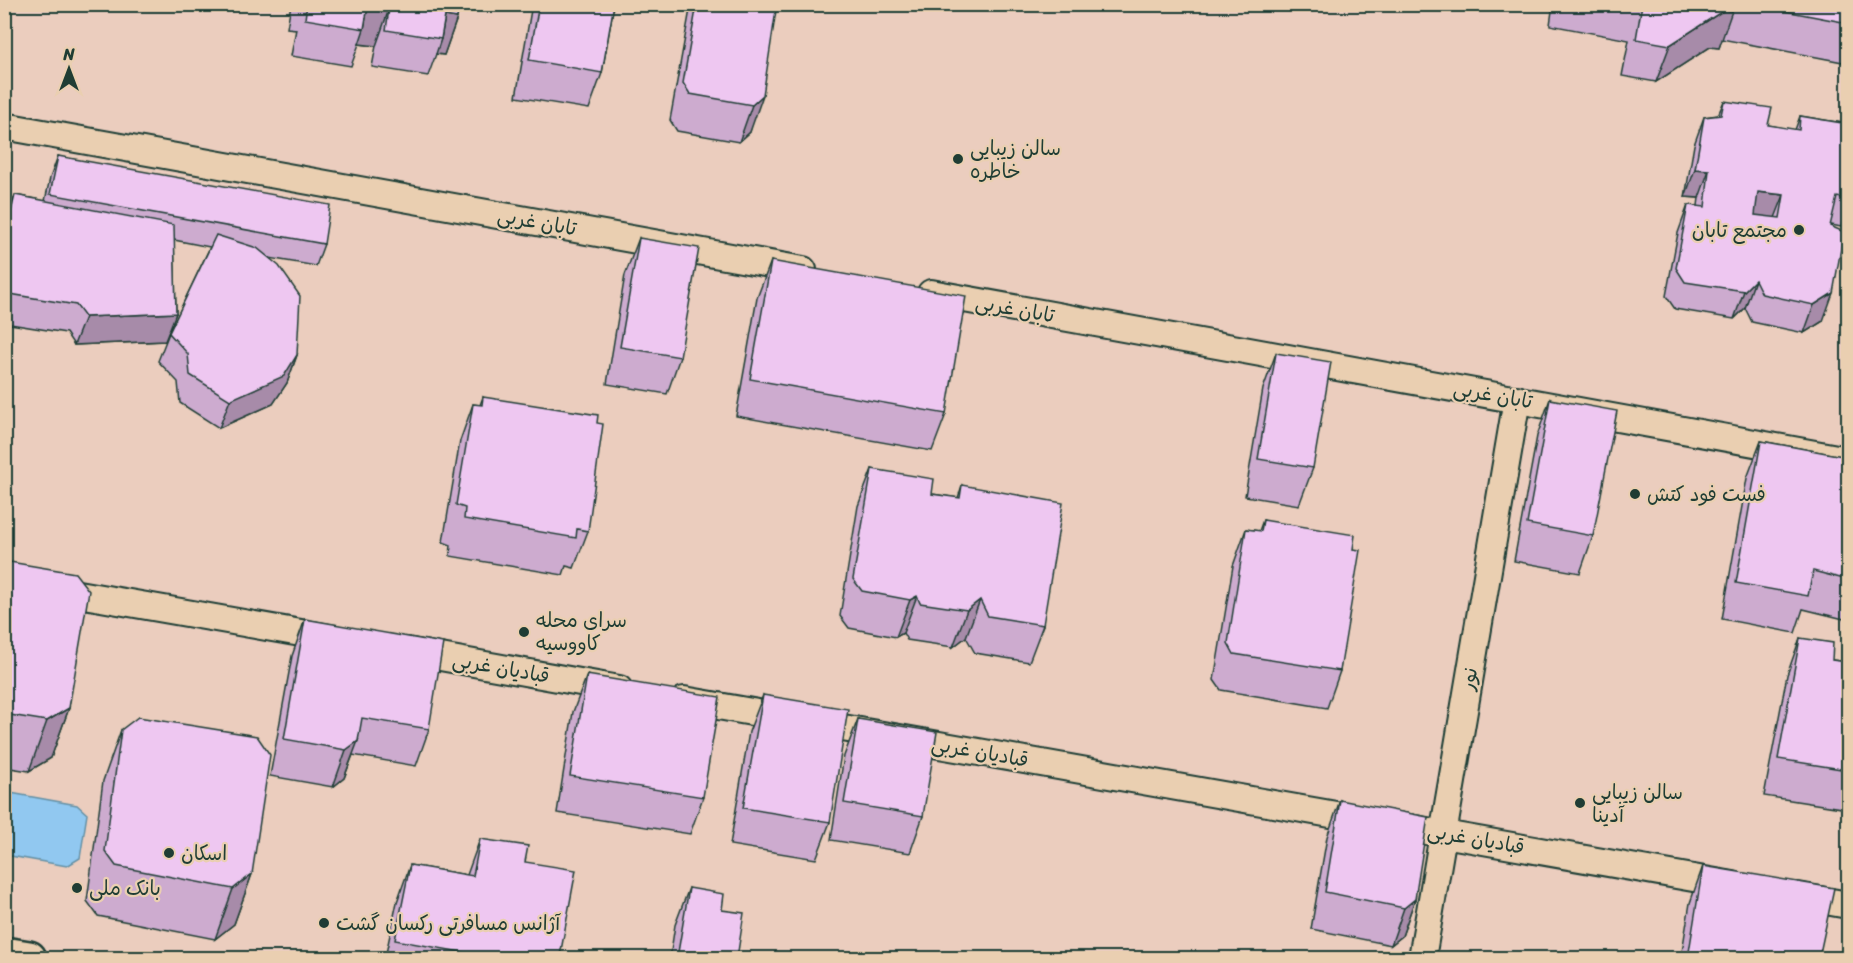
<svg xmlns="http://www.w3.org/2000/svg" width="1853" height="963" viewBox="0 0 1853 963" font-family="Sriracha,'Playpen Sans Arabic',sans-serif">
<rect width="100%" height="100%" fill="#ebcdbe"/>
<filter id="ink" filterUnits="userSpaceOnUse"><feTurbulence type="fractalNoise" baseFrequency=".0167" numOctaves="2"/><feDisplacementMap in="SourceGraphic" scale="12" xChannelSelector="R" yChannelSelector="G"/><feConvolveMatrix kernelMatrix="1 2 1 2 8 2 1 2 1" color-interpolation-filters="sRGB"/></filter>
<g filter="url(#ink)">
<path fill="#91c8f0" stroke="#6390a5" stroke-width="1.5" d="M5 792 77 805 87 814 80 858 67 866 5 855Z"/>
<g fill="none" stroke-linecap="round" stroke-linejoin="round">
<defs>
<g id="minor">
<path d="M4 126 803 270"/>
<path d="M931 293 1848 460"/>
<path d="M4 581 335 639"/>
<path d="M407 651 619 689"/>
<path d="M684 700 1733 885"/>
<path d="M1798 896 1848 905"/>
<path d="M1422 958 1517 399"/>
</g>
<path id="secondary" d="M4 954 29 958"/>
</defs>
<use href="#minor" stroke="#1f3d34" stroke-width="30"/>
<use href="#secondary" stroke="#1f3d34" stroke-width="38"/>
<use href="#minor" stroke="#eacfb1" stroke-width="26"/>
<use href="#secondary" stroke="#eacfb1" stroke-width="33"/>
</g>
<g fill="#cdabcf" stroke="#1f3d34" stroke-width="1.5">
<path d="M291 4H459L457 18 444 55 436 54 428 76 372 67 376 46 359 44 351 66 291 56 296 29 287 28Z"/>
<path d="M532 4H614L602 73 589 109 516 97Z"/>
<path d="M691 4H777L750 132 739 142 677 131 670 120Z"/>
<path d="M1553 4H1848V63L1722 39 1719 48 1710 47 1656 82 1622 76 1629 40 1550 25Z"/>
<path d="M1724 101 1768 125 1795 130 1800 116 1848 124V206L1841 227 1831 225 1823 321 1804 333 1752 322 1745 308 1734 319 1675 309 1666 296 1678 233 1688 205 1698 206 1699 198 1685 197 1694 145 1704 117 1718 115Z"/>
<path d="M58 156 324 244 316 266 269 258 297 355 287 383 273 404 219 428 180 403 178 382 158 361 169 333 210 247 174 240 176 313 165 341 74 345 66 333 4 323V223L15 195 45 201 50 178Z"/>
<path d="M639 238 680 357 667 394 607 384 625 275Z"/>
<path d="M771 261 946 414 932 451 736 416 757 298Z"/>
<path d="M1276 353 1313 468 1299 505 1245 496 1263 389Z"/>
<path d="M483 397 588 531 574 568 566 566 563 575 450 556 451 545 443 542 460 441 473 404 480 405Z"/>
<path d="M1550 399 1593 536 1580 573 1514 561 1537 436Z"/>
<path d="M1761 441 1848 457V620L1803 609 1795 633 1722 619 1747 478Z"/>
<path d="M872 469 932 494 958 498 962 485 1043 625 1029 662 975 653 966 637 953 647 907 640 903 633 896 637 849 628 840 616 858 506Z"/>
<path d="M1263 520 1353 549 1340 671 1327 708 1221 690 1214 680 1233 566 1246 529 1259 531Z"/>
<path d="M4 561 69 708 51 758 29 771 4 767Z"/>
<path d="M305 619 429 729 416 766 353 755 344 778 333 787 270 776 292 656Z"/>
<path d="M1800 638 1832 660 1848 662V809L1764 796 1787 675Z"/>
<path d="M587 675 703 797 690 834 557 813 573 712Z"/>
<path d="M763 695 830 822 816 859 730 845 749 732Z"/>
<path d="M858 719 923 816 910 853 831 840 844 756Z"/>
<path d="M121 730 252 874 234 924 215 939 98 916 87 901 103 781Z"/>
<path d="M1340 800 1415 899 1402 936 1391 945 1311 929 1327 837Z"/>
<path d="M480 839 525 862 560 956 559 958H385L397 902 410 865 467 875Z"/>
<path d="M1703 866 1819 958H1681L1690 903Z"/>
<path d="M689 888 722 910 737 958H670L675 925Z"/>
</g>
<g fill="#a78ba9" stroke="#1f3d34" stroke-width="1.5">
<path d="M368 6 389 9 376 46 359 44 364 29Z"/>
<path d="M1724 10 1732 11 1719 48 1710 47 1656 82 1670 45Z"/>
<path d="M445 16 457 18 444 55 436 54 441 39Z"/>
<path d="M763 95 750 132 739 142 752 105Z"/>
<path d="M1695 169 1709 170 1699 198 1685 197Z"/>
<path d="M1758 192 1784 195 1773 223 1748 219Z"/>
<path d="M1755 280 1745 308 1734 319 1744 291Z"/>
<path d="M1833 293 1823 321 1804 333 1814 305Z"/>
<path d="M176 313 165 341 74 345 85 317Z"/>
<path d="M297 355 287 383 273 404 219 428 230 400Z"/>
<path d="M917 596 903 633 896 637 910 600Z"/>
<path d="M980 600 966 637 953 647 967 610Z"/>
<path d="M69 708 51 758 29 771 47 721Z"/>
<path d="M358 741 344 778 333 787 346 750Z"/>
<path d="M252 874 234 924 215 939 233 889Z"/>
<path d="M1415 899 1402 936 1391 945 1404 908Z"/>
<path d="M477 955 510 958H476Z"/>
</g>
<g fill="#eec7f1" stroke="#1f3d34" stroke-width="1.5" fill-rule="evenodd">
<path d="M307 4H459L457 18 445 16 441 39 386 30 389 9 368 6 364 29 305 19Z"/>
<path d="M539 4H614L602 73 529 60Z"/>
<path d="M697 4H777L763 95 752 105 690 94 683 83Z"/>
<path d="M1642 4H1731L1732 11 1724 10 1670 45 1636 39Z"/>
<path d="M1749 4H1848V23Z"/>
<path d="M1724 101 1772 108 1768 125 1799 130 1800 116 1848 124V199L1837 197 1830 226 1844 232 1833 293 1814 305 1762 294 1755 280 1744 291 1685 282 1676 268 1688 205 1705 207 1709 170 1695 169 1704 117 1721 115ZM1758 192 1784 195 1780 218 1755 215Z"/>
<path d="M58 156 330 205 324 244 50 194Z"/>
<path d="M15 195 174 225 176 313 85 317 76 305 4 293V228L8 225Z"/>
<path d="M216 235 257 248 279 266 300 296 297 355 284 376 230 400 190 375 188 354 169 333Z"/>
<path d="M639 238 699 248 680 357 620 347Z"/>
<path d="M771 261 966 296 946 414 750 379Z"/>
<path d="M1276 353 1331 362 1313 468 1258 459Z"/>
<path d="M483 397 598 415 597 423 603 424 588 531 577 529 576 538 464 519 465 508 456 505 473 404 482 405Z"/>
<path d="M1550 399 1617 411 1593 536 1527 524Z"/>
<path d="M1761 441 1848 457V580L1813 571 1808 596 1736 583Z"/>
<path d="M872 469 934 479 932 494 960 498 962 485 1063 503 1043 625 988 616 980 600 967 610 920 603 917 596 910 600 862 591 853 579Z"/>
<path d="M1263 520 1355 535 1353 549 1360 550 1340 671 1234 654 1228 643 1246 529 1261 531Z"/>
<path d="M4 561 75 573 89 591 69 708 47 721 4 714Z"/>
<path d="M305 619 443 643 429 729 362 718 358 741 346 750 284 739Z"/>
<path d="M1800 638 1833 643 1832 660 1848 662V770L1778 759Z"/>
<path d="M587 675 720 697 703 797 570 776Z"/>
<path d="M763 695 848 709 830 822 743 808Z"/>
<path d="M138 717 257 736 270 755 252 874 233 889 116 866 105 851 121 730Z"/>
<path d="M858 719 937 732 923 816 844 803Z"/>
<path d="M1340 800 1428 817 1415 899 1404 908 1325 892Z"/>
<path d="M480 839 528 846 525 862 576 870 560 956 557 958H510L477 955 395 940 410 865 473 876Z"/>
<path d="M1703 866 1834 888 1819 958H1688Z"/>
<path d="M689 888 724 894 722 910 744 913 737 958H677Z"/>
</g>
</g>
<g fill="#1f3d34" stroke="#eacfb1" stroke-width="2">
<circle cx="958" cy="159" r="6"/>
<circle cx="1799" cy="230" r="6"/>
<circle cx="1635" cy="494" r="6"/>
<circle cx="524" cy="632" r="6"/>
<circle cx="1580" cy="803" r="6"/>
<circle cx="169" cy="853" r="6"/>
<circle cx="77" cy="888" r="6"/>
<circle cx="324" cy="923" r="6"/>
</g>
<g text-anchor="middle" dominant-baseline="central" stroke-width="4.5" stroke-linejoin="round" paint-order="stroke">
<g font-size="20" fill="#1f3d34" stroke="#eacfb1" text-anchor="start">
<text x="970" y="148">سالن زیبایی<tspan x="970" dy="23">خاطره</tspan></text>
<text x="1787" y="230" text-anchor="end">مجتمع تابان</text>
<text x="1647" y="494">فست فود کتش</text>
<text x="536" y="620">سرای محله<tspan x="536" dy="23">کاووسیه</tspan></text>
<text x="1592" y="792">سالن زیبایی<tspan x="1592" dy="23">آدینا</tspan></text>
<text x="181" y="853">اسکان</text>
<text x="89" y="888">بانک ملی</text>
<text x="336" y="923">آژانس مسافرتی رکسان گشت</text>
</g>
<g font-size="20" fill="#1f3d34" stroke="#eacfb1">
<text transform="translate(537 222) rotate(10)">تابان غربی</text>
<text transform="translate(1015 309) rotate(10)">تابان غربی</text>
<text transform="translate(1493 395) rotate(10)">تابان غربی</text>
<text transform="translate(501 668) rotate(10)">قبادیان غربی</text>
<text transform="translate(1469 679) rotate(-80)">نور</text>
<text transform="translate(980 752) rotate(10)">قبادیان غربی</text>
<text transform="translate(1476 839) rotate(10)">قبادیان غربی</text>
</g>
</g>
<rect width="1853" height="963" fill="none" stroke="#eacfb1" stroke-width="24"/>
<rect x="12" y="12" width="1829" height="939" fill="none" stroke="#1f3d34" stroke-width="2" filter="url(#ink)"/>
<g transform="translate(69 69)" stroke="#eacfb1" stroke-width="4.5" paint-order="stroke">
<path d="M0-4.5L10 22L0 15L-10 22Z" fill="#1f3d34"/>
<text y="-9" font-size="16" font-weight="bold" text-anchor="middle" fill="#1f3d34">N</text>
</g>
</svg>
